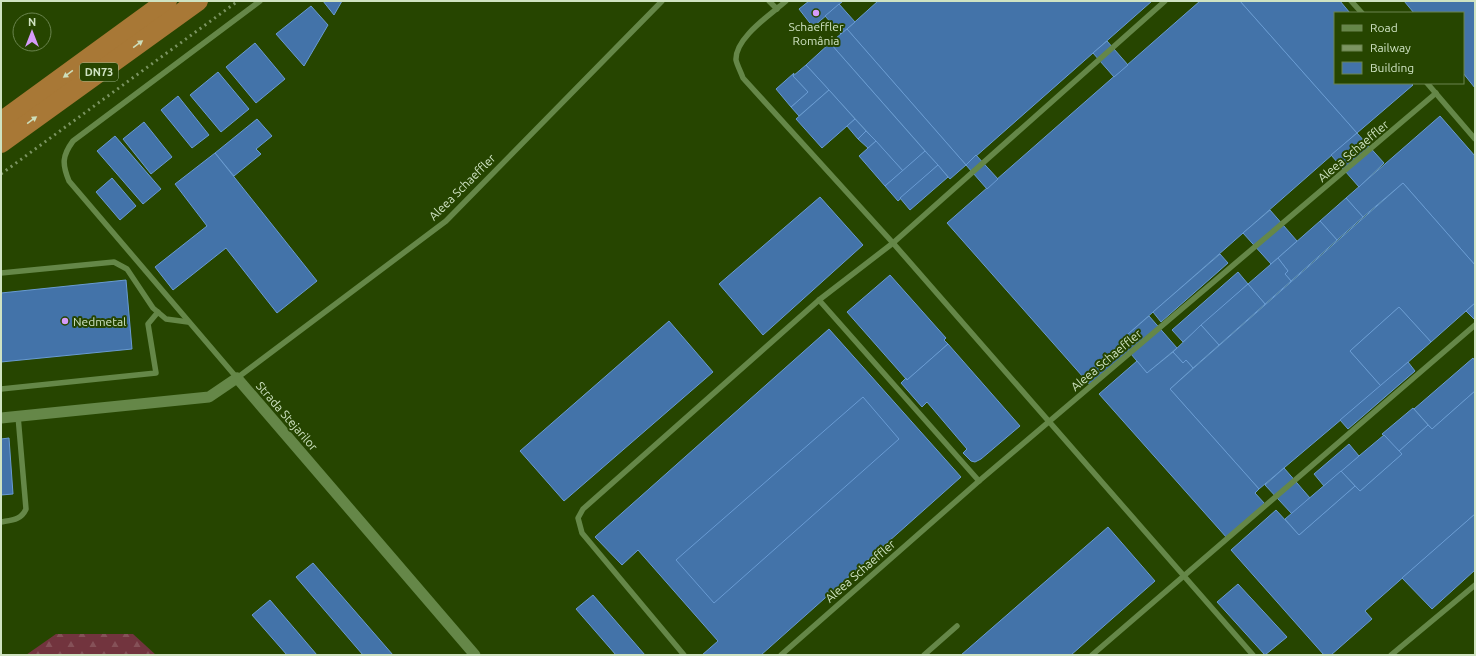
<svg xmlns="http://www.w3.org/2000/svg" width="1476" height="656" viewBox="0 0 1476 656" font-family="Ubuntu,sans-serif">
<defs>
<pattern id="forest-firs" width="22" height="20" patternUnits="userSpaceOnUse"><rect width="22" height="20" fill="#72343e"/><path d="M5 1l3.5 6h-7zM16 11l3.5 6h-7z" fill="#855158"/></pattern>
</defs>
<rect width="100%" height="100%" fill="#264500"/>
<path fill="url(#forest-firs)" d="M56 634H133L156 655H26Z"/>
<g fill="#4373a9" stroke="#699bd3">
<path d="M323 1H342L334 15Z"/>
<path d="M809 1H843L813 27 799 9Z"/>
<path d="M878 1H1152L966 165 847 29Z"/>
<path d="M1200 1H1240L1357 133 1120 341 1130 352 1091 386 947 223Z"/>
<path d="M1240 1H1340L1350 13H1335V83H1411L1413 85 1357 133Z"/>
<path d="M1404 1H1475V88L1463 73V13H1414Z"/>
<path d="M839 4 855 22 841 34 825 16Z"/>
<path d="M311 6 328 25 304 66 276 34Z"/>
<path d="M847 29 966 165 950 179 830 43Z"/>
<path d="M1107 41 1128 65 1114 77 1093 53Z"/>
<path d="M255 43 285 79 256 103 226 67Z"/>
<path d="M830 43 925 151 903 171 806 65Z"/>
<path d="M806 65 829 90 799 116 791 107 808 92 793 76Z"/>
<path d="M218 72 249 109 221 132 190 95Z"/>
<path d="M794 73 793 76 808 92 791 107 776 89Z"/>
<path d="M829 90 855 119 822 148 796 119Z"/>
<path d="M178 96 209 135 192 148 161 110Z"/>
<path d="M1440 116 1475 156V265L1403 183 1363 217 1346 198Z"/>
<path d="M257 119 272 136 256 149 261 154 234 176 215 153Z"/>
<path d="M855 119 866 131 858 139 847 126Z"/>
<path d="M144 122 172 157 151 174 123 139Z"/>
<path d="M866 131 876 141 868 148 858 139Z"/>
<path d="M1357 133 1384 163 1359 187 1331 155Z"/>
<path d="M115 136 161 189 143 204 97 151Z"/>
<path d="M876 141 903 171 885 186 859 156Z"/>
<path d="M925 151 938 165 898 201 885 186Z"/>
<path d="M215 153 317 281 277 313 226 248 173 290 155 267 207 226 175 184Z"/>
<path d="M976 155 998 179 987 189 966 165Z"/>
<path d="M938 165 948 177 910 210 900 198Z"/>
<path d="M112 178 136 206 120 220 96 192Z"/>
<path d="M1403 183 1475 265V303L1431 342 1399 307 1350 351 1381 386 1259 489 1170 389Z"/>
<path d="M820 197 863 245 763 335 719 284Z"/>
<path d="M1346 198 1363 217 1337 240 1320 221Z"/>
<path d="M1270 210 1297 241 1271 264 1243 233Z"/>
<path d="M1320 221 1337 240 1291 281 1285 274 1288 271 1278 258Z"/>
<path d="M1220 254 1228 263 1161 322 1153 312Z"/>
<path d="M1278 258 1288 271 1285 274 1291 281 1265 304 1248 284Z"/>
<path d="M1238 272 1248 284 1183 342 1172 330Z"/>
<path d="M890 275 946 338 944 340 948 344 907 380 847 312Z"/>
<path d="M126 280 132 349 1 362V293Z"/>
<path d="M1248 284 1265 304 1219 345 1201 325Z"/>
<path d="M1475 303V320L1466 311Z"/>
<path d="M1399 307 1431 342 1381 386 1350 351Z"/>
<path d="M1149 316 1177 348 1147 373 1120 341Z"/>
<path d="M669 321 713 372 564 501 520 451Z"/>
<path d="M1201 325 1219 345 1193 368 1186 360 1183 363 1173 352Z"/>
<path d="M829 329 961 477 761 655H702L718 641 638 550 622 565 595 537Z"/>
<path d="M948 344 1020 426 981 459 975 462 971 461 963 453 967 449 927 402 922 407 901 383 906 378 907 380Z"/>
<path d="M1173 352 1183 363 1186 360 1193 368 1170 389 1259 489 1255 493 1265 504 1227 538 1099 394 1137 361 1147 373Z"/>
<path d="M1473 358 1475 361V391L1432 429 1414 409Z"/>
<path d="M1408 362 1415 371 1348 429 1340 420Z"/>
<path d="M1475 391V514L1365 611 1372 619 1331 655H1324L1231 550 1276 510 1299 535 1355 486 1360 491 1402 454 1399 451 1428 425 1432 429Z"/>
<path d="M863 397 899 439 714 603 676 560Z"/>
<path d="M1413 408 1428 425 1399 451 1382 434Z"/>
<path d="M1384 435 1402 454 1360 491 1341 471Z"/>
<path d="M9 438 13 494 1 495V439Z"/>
<path d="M1349 444 1359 456 1324 486 1314 474Z"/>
<path d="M1284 468 1310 498 1292 514 1265 485Z"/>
<path d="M1341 471 1355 486 1299 535 1285 519Z"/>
<path d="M1475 514V570L1432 609 1402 578Z"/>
<path d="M1108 527 1155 581 1071 655H961Z"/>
<path d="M313 563 393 655H363L296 577Z"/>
<path d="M1238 584 1287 637 1265 655 1217 602Z"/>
<path d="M593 595 645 655H616L576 609Z"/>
<path d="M270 600 317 655H287L252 615Z"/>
</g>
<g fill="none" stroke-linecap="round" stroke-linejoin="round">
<g stroke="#658748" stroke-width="5.5">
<path d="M260 1 73 141C62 156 62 164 69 181L237 378 446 221 662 1"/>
<path d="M769 1 777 9"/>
<path d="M1165 1 893 243 1253 655"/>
<path d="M1351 1 1362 13"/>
<path d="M1427 83 1475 139"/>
<path d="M1 273 114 262 127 269 153 308 166 319 188 322"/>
<path d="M819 300 979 481"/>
<path d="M1 389 156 373 148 324 158 312"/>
<path d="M1 522C12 520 21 520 26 509L18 416"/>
<path d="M684 655 582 533 578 518 583 509 819 300 893 243 743 78C741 72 737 65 736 60 735 38 770 15 786 1"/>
<path d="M781 655 979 481 1436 93"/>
<path d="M924 655 957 626"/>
<path d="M1092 655 1475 325"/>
<path d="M1391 655 1475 585"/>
</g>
<path stroke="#658748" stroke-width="11" d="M1 418 209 397 237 378 475 655"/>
<g stroke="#a87836" stroke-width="20">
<path d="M1 122 167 1"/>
<path d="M1 143 198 1"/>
</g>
<path stroke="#7b9461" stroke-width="3" stroke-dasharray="2 4" stroke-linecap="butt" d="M1 174 238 1"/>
</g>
<defs><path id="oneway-solid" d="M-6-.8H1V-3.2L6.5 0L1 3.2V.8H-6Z"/></defs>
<g fill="#cddebb">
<use href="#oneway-solid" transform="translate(138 44) rotate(-36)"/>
<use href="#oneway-solid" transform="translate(68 74) rotate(144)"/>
<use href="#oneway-solid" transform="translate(32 120) rotate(-36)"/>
</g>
<g fill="#d69bf9" stroke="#264500" stroke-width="1.5">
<circle cx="816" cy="13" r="4"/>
<circle cx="65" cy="321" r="4"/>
</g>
<g text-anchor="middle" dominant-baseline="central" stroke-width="4" stroke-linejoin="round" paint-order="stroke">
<rect fill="#264500" stroke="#9cb488" stroke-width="1" x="80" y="63" width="38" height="18" rx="3"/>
<g font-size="11" font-weight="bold" fill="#cfe3c2">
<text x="99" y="72">DN73</text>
</g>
<g font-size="12" fill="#cfe3c2" stroke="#264500">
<text x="816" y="26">Schaeffler<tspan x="816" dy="14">România</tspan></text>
<text x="73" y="321" text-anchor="start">Nedmetal</text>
</g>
<g font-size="12" fill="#cfe3c2" stroke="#264500">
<text transform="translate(1353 151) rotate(-40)">Aleea Schaeffler</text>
<text transform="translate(462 187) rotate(-45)">Aleea Schaeffler</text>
<text transform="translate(1106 360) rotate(-40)">Aleea Schaeffler</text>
<text transform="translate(287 416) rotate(49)">Strada Stejarilor</text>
<text transform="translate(860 571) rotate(-41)">Aleea Schaeffler</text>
</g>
</g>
<rect width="1476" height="656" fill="none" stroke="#cfe3c2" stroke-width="4"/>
<rect x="1334" y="12" width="130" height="72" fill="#264500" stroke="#6a844e"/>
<rect x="1342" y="25" width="20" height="6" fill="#658748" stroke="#6a844e"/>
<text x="1370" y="32" font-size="12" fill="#cfe3c2">Road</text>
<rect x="1342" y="45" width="20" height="6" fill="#7b9461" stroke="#6a844e"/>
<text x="1370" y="52" font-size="12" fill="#cfe3c2">Railway</text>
<rect x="1342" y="62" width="20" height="12" fill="#4373a9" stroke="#6a844e"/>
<text x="1370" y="72" font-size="12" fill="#cfe3c2">Building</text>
<g transform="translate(32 32)"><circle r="19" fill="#264500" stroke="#6a844e"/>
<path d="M0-3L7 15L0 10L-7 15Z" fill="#d69bf9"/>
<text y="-6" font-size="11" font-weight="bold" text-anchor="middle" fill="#cfe3c2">N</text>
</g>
</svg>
